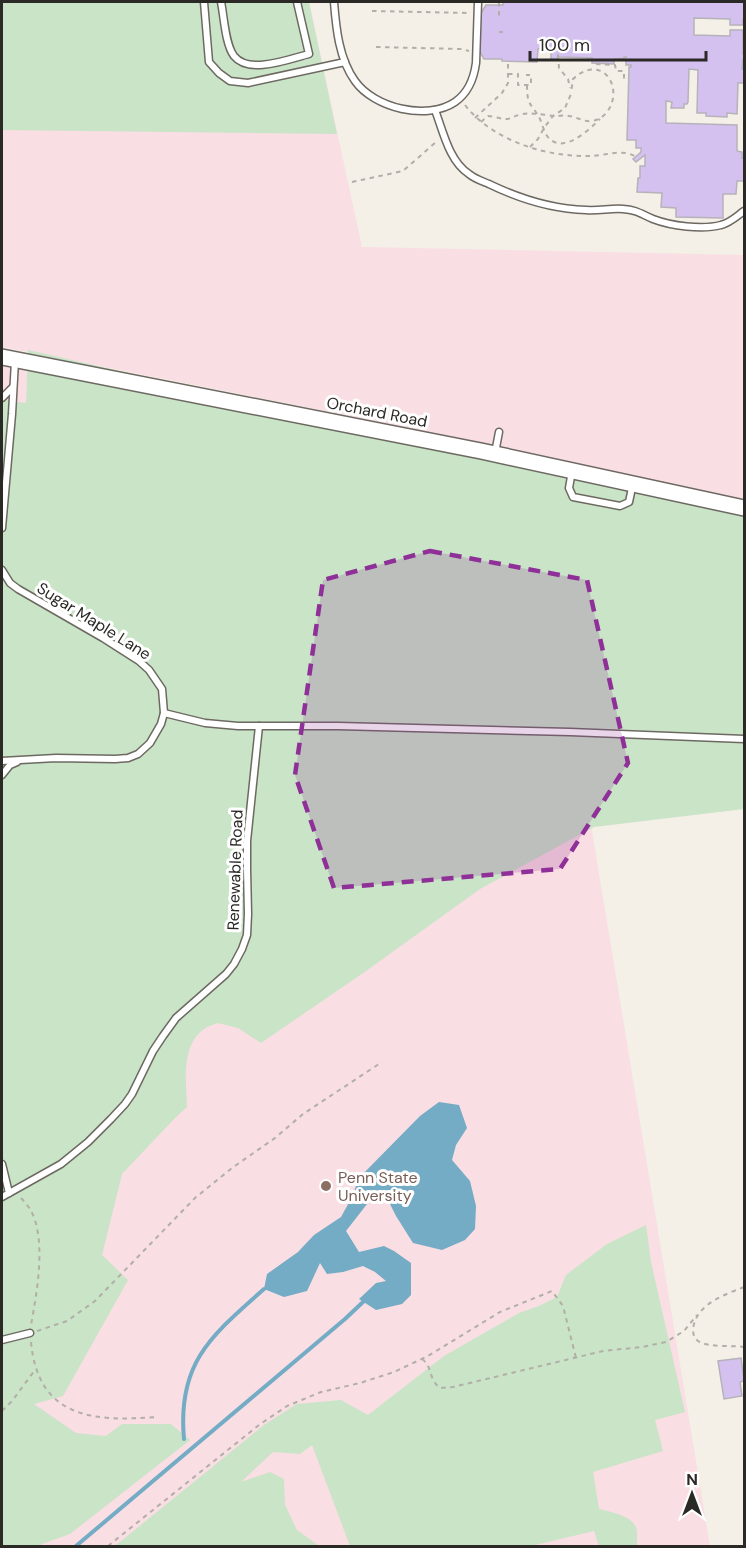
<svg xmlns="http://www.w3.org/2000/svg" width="746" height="1548" viewBox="0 0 746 1548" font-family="'DM Sans',sans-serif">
<rect width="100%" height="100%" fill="#f4efe7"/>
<g fill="#f9dee3">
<path d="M2 2H309L362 247 744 255V499L301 406 2 347Z"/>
<path d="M2 366 210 405 591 825 710 1546H2Z"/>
</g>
<g fill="#c9e4c7">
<path d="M2 2H309L337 134 2 130Z"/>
<path d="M28 350 744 513V809L594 827 480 889 366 971 261 1043 238 1028 218 1023C213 1025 208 1026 204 1029 181 1045 186 1082 187 1107L176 1117 122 1174 102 1255 128 1280 63 1396 34 1404 76 1433 106 1436 122 1424H171L190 1440 70 1534 42 1544 39 1546H2V400L26 403Z"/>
<path d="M646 1225 651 1262 685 1412 655 1420 663 1451 593 1472 599 1509C611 1512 635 1516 637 1531 637 1536 637 1542 637 1546H599L594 1531 531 1546H350L312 1445 300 1454 273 1452 241 1482 270 1472 284 1479 285 1505 297 1530 319 1546H115L264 1425 297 1404 341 1400 368 1415 444 1356 519 1313 539 1306 557 1297 566 1275 607 1244Z"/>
</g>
<path fill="#74abc5" d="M439 1102 459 1105 467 1128 456 1145 452 1160 470 1181 476 1206 475 1229 465 1240 442 1250 413 1243 396 1216 386 1196 374 1195 346 1231 359 1252 384 1246 394 1251 411 1263V1295L402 1304 376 1310 359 1299 376 1283 386 1281 375 1272 363 1266 343 1272 327 1274 320 1263 307 1291 284 1297 264 1289 267 1274 298 1252 314 1235 341 1217 352 1197 359 1178 420 1116Z"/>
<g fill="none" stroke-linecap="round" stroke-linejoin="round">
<g stroke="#74abc5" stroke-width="4">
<path d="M184 1439C177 1363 211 1336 264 1289"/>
<path d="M76 1546 345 1319 363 1302"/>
</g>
</g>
<g fill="#d4c1f0" stroke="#b5b2b9" stroke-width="1.5">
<path d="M503 2H744V19H743V25H730V19L694 18V35L730 36V30H743V54H744V59H743L742 69H744V83H738L737 114 727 113V117L706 116V113H697L698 70 689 69 688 102 687 104H684V108H671L672 102 666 101V123L737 125V151L742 152V158H744V181H737L736 194H723V218L676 217V208L661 207 662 193 637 192 638 178H640V166H645V155L636 162 633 159 641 152V148H636V140H627L629 67H631V65H626V57H624V59H614V64L592 63V58L559 57 558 55 557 60 551 59V49L549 48 538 49 537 62 502 61V59H484L479 50 478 18 486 5H503Z"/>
<path d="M741 1358 744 1379V1381L740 1382 742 1396 724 1399 718 1361Z"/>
</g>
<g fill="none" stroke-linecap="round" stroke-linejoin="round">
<defs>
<g id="service">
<path d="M204 2 209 62 219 73 230 81 248 83 345 62"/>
<path d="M221 2C224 16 225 44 234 56 249 75 289 59 309 54L297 2"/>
<path d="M334 2C336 28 339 59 355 81 374 108 427 121 455 102 468 93 474 78 476 63L478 2"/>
<path d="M435 110C443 131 449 161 469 174 475 179 482 181 489 184 520 199 552 209 586 210 599 211 611 208 623 209 637 210 641 214 653 219 671 226 702 230 721 225 730 223 737 216 744 211"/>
<path d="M2 398 12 388"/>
<path d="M495 453 499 432"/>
<path d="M572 471 569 488 573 497 620 506 629 502 633 483"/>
<path d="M2 528 12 414 15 361"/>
<path d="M2 570 10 583 18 589 103 638 139 661 149 670 162 689 164 713 161 724 150 743 138 754 128 758 115 759 56 758 2 761"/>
<path d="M164 713 205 723 238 726H338L570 732 744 739"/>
<path d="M2 775 10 765 17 762"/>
<path d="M2 1164 9 1193"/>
<path d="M2 1197 61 1164 88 1142 111 1119 125 1104 132 1094 153 1051 163 1036 176 1018 226 974 234 964 242 949 247 935 248 914 247 869V841L259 726"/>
<path d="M2 1340 30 1333"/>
</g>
<path id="tertiary" d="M2 357 481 451 744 508"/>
</defs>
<use href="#service" stroke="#6d6962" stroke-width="9"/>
<use href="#tertiary" stroke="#6d6962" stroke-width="18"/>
<g stroke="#b2aea8" stroke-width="2" stroke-dasharray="4.5 4.5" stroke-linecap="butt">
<path d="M499 2V17"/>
<path d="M372 11 470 13"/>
<path d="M499 32H503"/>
<path d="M376 47 462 49 469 51"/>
<path d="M558 55 559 68 568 79 570 88"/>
<path d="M596 64 615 65 616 71H624V80"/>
<path d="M508 74H518V85H531V75H526"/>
<path d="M527 85C527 107 531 102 540 119 543 126 545 136 551 140 566 152 590 129 600 119"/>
<path d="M465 105C493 141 546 157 590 156 605 156 623 148 636 157"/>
<path d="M475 118 502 93 508 83V61"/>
<path d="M481 122 488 116C494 116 500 119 506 119 511 119 514 116 519 115 525 113 531 113 537 114 543 114 550 116 556 116 560 116 565 115 569 116 577 117 583 122 592 121 598 120 603 117 607 112 625 88 602 52 573 79L571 93"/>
<path d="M530 147 538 139 544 128 553 116 565 108 571 94"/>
<path d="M352 182 403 171 436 142"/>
<path d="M21 1198C24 1201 27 1205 30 1209 47 1238 37 1292 31 1325"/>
<path d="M744 1287C724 1295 696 1304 693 1329 693 1334 694 1338 698 1341 708 1348 732 1345 744 1347"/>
<path d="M37 1331 67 1321 95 1301 195 1198 232 1168 275 1138 303 1114 382 1062"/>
<path d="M31 1342C38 1418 93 1422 156 1417"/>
<path d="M422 1359C433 1367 428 1379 440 1388L453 1387 603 1351 642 1347 666 1342 684 1331 697 1315"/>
<path d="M2 1411 12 1401 35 1370"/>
<path d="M108 1546 259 1425 287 1406 321 1392 360 1383 394 1372 428 1356 500 1312 552 1291 563 1306 576 1358"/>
</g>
<use href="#service" stroke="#fff" stroke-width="6"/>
<use href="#tertiary" stroke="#fff" stroke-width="15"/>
</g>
<path fill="#8f2f98" fill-opacity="0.2" stroke="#8f2f98" stroke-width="4.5" stroke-dasharray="12 8" stroke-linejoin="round" d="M430 551 587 580 628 763 560 869 334 888 295 775 323 580Z"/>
<circle fill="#8d6e63" stroke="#fff" stroke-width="2" cx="326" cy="1186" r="6"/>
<g text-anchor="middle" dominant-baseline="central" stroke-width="6" stroke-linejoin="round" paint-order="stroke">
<g font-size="16" fill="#2a2926" stroke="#fff">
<text transform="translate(377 412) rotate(11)">Orchard Road</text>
<text transform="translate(94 621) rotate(32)">Sugar Maple Lane</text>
<text transform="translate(235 870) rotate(-88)">Renewable Road</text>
</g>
<g font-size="16" fill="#785e54" stroke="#fff" text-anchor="start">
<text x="338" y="1177">Penn State<tspan x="338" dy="18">University</tspan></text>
</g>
</g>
<rect width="746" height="1548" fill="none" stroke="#2a2926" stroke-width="6"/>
<g transform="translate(692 1494)" stroke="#ffffff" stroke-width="4.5" paint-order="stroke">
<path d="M0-4.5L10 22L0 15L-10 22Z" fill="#2a2926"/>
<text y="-9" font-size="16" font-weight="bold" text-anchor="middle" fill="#2a2926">N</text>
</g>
<path d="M530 51v9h176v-9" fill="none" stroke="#2a2926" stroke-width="3"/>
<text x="539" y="51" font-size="18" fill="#2a2926" stroke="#ffffff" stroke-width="4.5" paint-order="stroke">100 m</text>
</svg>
